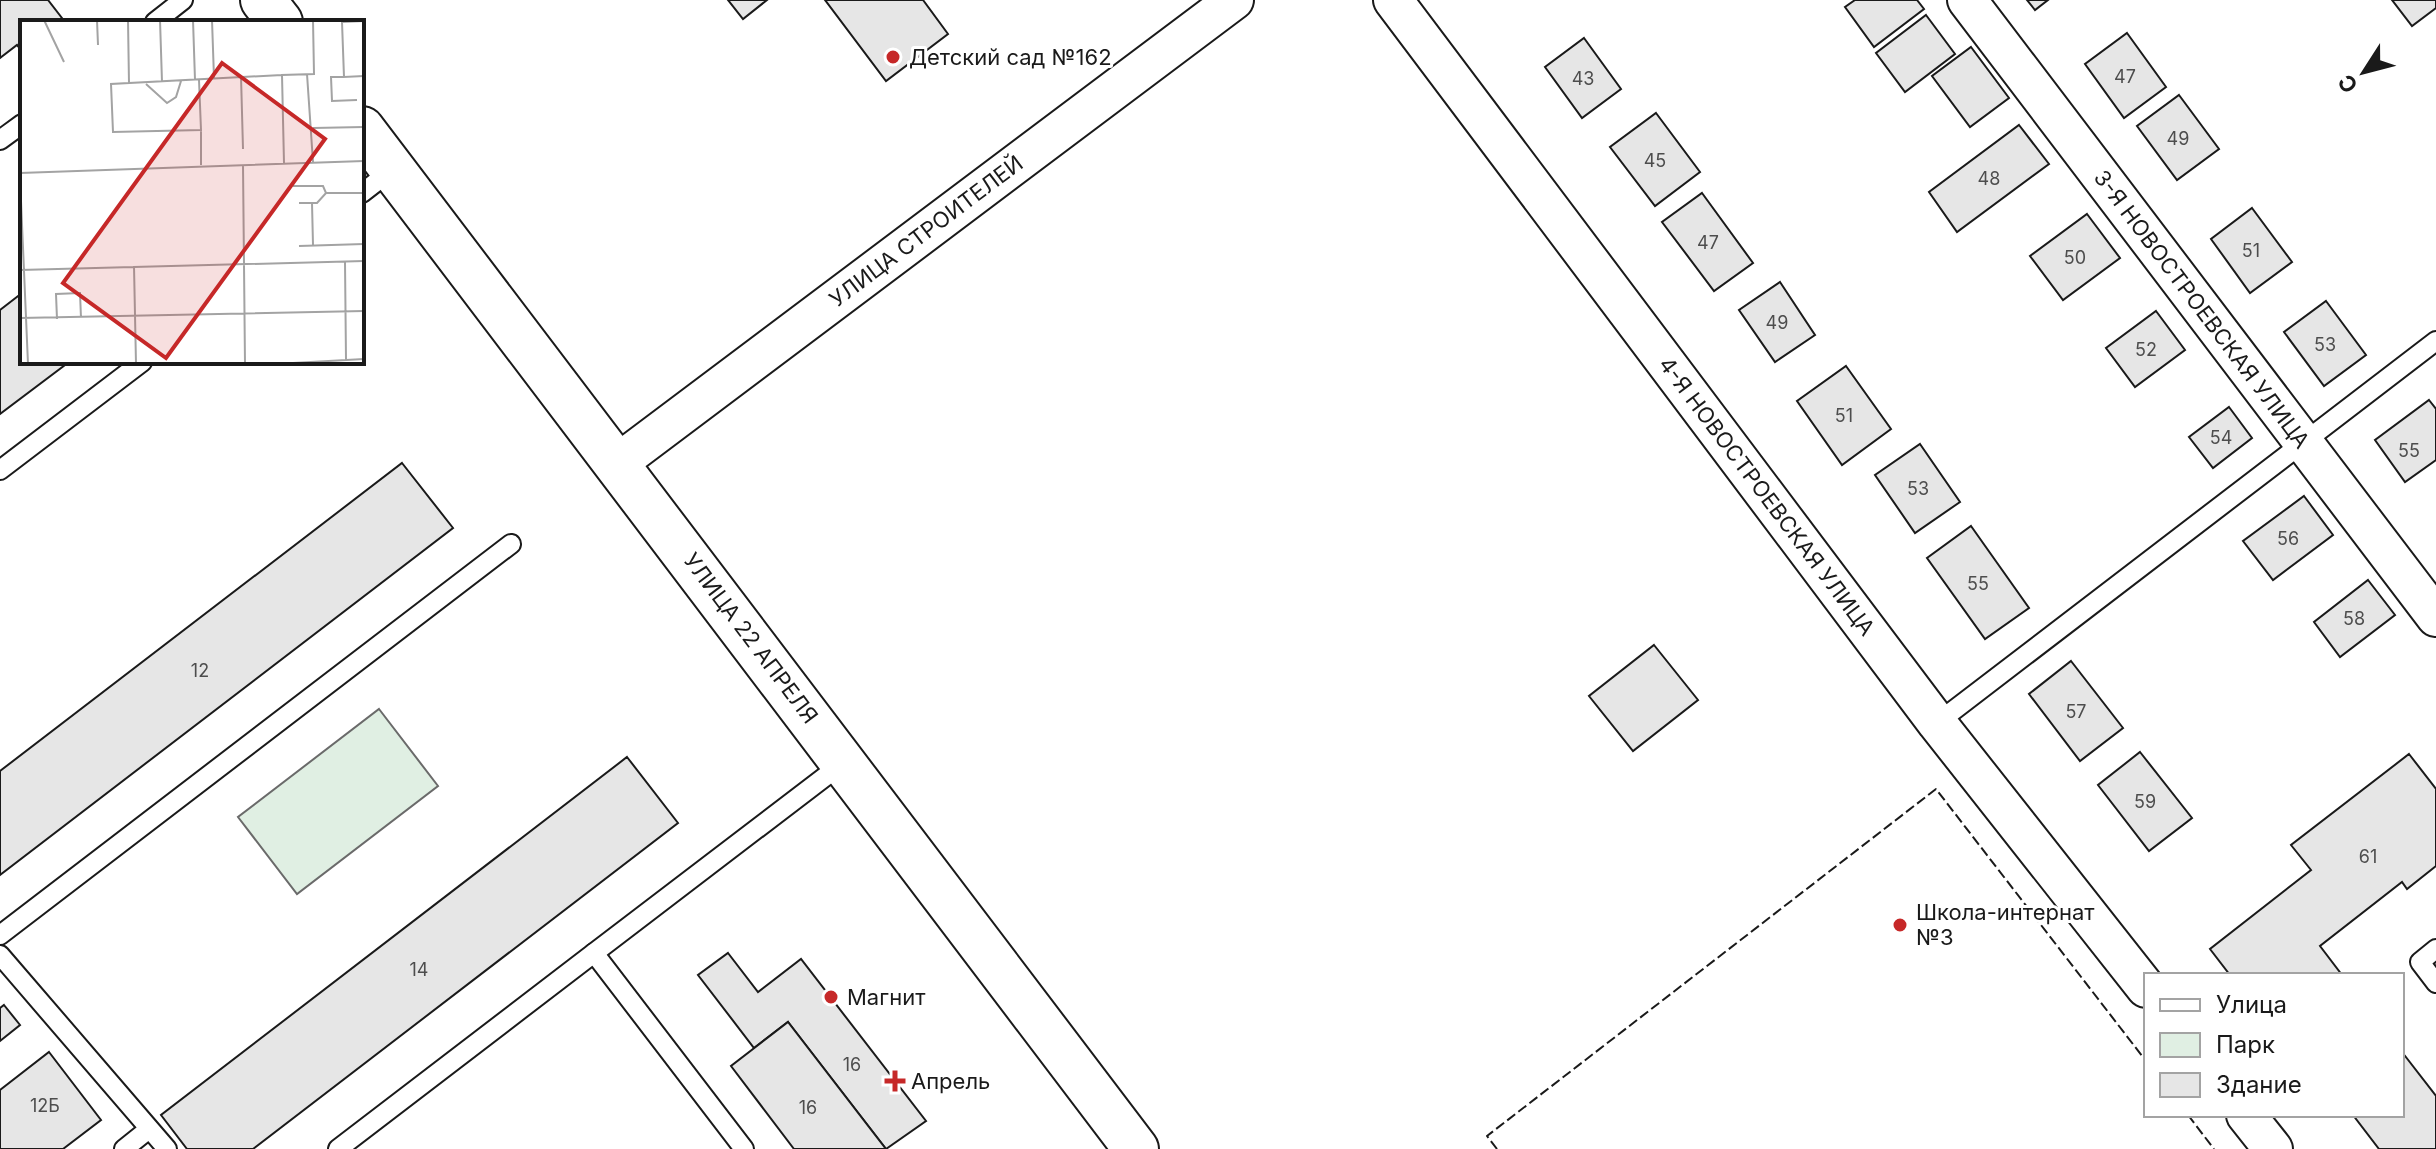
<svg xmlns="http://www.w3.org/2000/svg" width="2436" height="1149" viewBox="0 0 2436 1149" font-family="Inter,sans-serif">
<rect width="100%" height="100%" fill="#fff"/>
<path fill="#e0efe3" stroke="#6a6a6a" stroke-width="2" d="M379 709 438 786 297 894 238 817Z"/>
<g fill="#e6e6e6" stroke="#1a1a1a" stroke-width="2">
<path d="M0 0H48L65 22H22V51L17 45 0 58Z"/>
<path d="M728 0H767L743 19Z"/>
<path d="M825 0H923L948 34 886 81Z"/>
<path d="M1855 0H1917L1924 9 1874 47 1845 7Z"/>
<path d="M2027 0H2048L2035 10Z"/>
<path d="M2392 0H2436V8L2412 26Z"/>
<path d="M1926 15 1955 54 1905 92 1876 53Z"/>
<path d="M2127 33 2166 87 2124 118 2085 64Z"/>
<path d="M1584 38 1621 89 1582 118 1545 67Z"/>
<path d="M1971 47 2009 98 1970 127 1932 76Z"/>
<path d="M2179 95 2219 149 2177 180 2137 126Z"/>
<path d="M1656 113 1700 172 1655 206 1610 147Z"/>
<path d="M2019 125 2049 164 1957 232 1929 192Z"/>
<path d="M1702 193 1753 263 1714 291 1662 222Z"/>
<path d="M2252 208 2292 262 2250 293 2211 239Z"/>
<path d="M2087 214 2120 258 2063 300 2030 256Z"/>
<path d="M1780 282 1815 335 1775 362 1739 310Z"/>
<path d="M22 293V362H69L0 414V310Z"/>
<path d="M2326 301 2366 355 2324 386 2284 332Z"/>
<path d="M2156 311 2185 350 2135 387 2106 348Z"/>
<path d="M1846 366 1891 429 1842 465 1797 401Z"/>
<path d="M2429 400 2436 409V460L2405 482 2375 440Z"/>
<path d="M2229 407 2252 438 2213 468 2189 437Z"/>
<path d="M1920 444 1960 502 1915 533 1875 475Z"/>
<path d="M402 463 453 528 0 875V771Z"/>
<path d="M2304 496 2333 535 2273 580 2243 541Z"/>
<path d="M1971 526 2029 608 1985 639 1927 558Z"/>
<path d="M2368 580 2395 615 2340 657 2314 622Z"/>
<path d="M1654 645 1698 700 1633 751 1589 696Z"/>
<path d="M2071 661 2123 728 2080 761 2029 694Z"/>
<path d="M2140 752 2192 818 2149 851 2098 785Z"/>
<path d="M2409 754 2436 789V866L2407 889 2402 882 2320 946 2342 975H2230L2210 949 2311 870 2291 845Z"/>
<path d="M627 757 678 823 253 1149H187L161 1115Z"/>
<path d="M728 953 758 992 801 959 926 1121 886 1149 788 1022 754 1048 698 975Z"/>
<path d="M4 1005 20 1025 0 1041V1008Z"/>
<path d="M788 1022 886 1149H794L731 1066Z"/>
<path d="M49 1052 101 1120 63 1149H0V1090Z"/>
<path d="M2402 1052 2436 1096V1149H2379L2353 1115H2402Z"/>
</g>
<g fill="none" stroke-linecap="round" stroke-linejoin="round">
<defs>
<g id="service">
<path d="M155 22 183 0"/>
<path d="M0 140 22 124"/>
<path d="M362 193 393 169"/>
<path d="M0 470 142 362"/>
<path d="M1937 723 2436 341"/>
<path d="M0 935 511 544"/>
<path d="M2436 949 2420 962 2436 983"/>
<path d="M594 953 843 763"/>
<path d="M0 955 167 1149"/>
<path d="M124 1149 149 1129"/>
<path d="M338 1149 594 953 744 1149"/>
</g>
<g id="minor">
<path d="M1393 0 1937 723 2146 988"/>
<path d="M1967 0 2436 617"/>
<path d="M618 463 1234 0"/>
<path d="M2246 1115 2273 1149"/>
</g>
<g id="secondary">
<path d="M263 0 280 22"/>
<path d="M362 129 1136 1149"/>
</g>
</defs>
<use href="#service" stroke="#1a1a1a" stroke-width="22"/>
<use href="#minor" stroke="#1a1a1a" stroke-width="42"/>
<use href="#secondary" stroke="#1a1a1a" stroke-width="48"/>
<use href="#service" stroke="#fff" stroke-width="18"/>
<use href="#minor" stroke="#fff" stroke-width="38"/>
<use href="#secondary" stroke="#fff" stroke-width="44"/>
<g stroke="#1a1a1a" stroke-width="2" stroke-dasharray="10 4" stroke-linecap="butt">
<path d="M2188 1115 2214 1149"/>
<path d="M1497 1149 1487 1136 1936 789 2146 1061"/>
</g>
</g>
<g fill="#c62828" stroke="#fff" stroke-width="3">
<circle cx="893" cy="57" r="8"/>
<circle cx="1900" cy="925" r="8"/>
<circle cx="831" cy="997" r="8"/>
<path d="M891 1069h8v8h8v8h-8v8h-8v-8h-8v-8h8z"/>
</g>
<g text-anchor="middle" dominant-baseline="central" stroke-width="6" stroke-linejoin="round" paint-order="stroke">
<g font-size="18" fill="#4d4d4d">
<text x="2125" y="76">47</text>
<text x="1583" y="78">43</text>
<text x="2178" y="138">49</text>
<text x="1655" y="160">45</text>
<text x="1989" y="178">48</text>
<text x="1708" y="242">47</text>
<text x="2251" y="250">51</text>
<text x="2075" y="257">50</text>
<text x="1777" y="322">49</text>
<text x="2325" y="344">53</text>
<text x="2146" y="349">52</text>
<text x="1844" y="415">51</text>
<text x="2221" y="437">54</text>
<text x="2409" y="450">55</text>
<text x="1918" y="488">53</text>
<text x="2288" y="538">56</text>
<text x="1978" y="583">55</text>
<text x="2354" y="618">58</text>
<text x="200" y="670">12</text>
<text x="2076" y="711">57</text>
<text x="2145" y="801">59</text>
<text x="2368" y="856">61</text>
<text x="419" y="969">14</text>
<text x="852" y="1064">16</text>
<text x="45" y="1105">12Б</text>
<text x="808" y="1107">16</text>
</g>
<g font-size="22" fill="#1a1a1a" stroke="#fff" text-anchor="start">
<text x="909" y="57">Детский сад №162</text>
<text x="1916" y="912">Школа-интернат<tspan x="1916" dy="25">№3</tspan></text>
<text x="847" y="997">Магнит</text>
<text x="911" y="1081">Апрель</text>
</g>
<g font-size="22" fill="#1a1a1a" stroke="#fff">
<text transform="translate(926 231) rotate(-37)">УЛИЦА СТРОИТЕЛЕЙ</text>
<text transform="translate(2202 309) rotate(53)">3-Я НОВОСТРОЕВСКАЯ УЛИЦА</text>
<text transform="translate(1767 496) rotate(53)">4-Я НОВОСТРОЕВСКАЯ УЛИЦА</text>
<text transform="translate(751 638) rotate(53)">УЛИЦА 22 АПРЕЛЯ</text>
</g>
</g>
<g transform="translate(20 20)">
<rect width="344" height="344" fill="#fff"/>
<path fill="none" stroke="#a3a3a3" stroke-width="2" d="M24 0 44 42M77 0 78 25M108 0 109 64M140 0 142 62M173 0 175 60M192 0 194 58M344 1 322 2 324 57 344 56M287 54 293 142M221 56 223 129M324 57H311L312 81 337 80M179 60 181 110 93 112 91 64 262 55M126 64 147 83 156 77 161 61M293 108 344 107M181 110V145M264 143 262 55 294 54 293 0M223 145 225 344M0 153 344 141M0 158 8 344M273 166H303L306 173M279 183H297L306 173H344M292 183 293 225M279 226 344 224M325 242 326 340M114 246 116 344M0 250 344 241M0 298 344 291M37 299 36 274 60 273 61 298M255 344 344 339"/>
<path fill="#c62828" fill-opacity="0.15" stroke="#c62828" stroke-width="4" d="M202 43 305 119 146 338 43 263Z"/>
<rect width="344" height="344" fill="none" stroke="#1a1a1a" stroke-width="4"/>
</g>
<rect x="2144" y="973" width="260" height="144" fill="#ffffff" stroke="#a3a3a3" stroke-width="2"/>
<rect x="2160" y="999" width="40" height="12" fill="#ffffff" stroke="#a3a3a3" stroke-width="2"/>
<text x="2216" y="1013" font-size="24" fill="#1a1a1a">Улица</text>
<rect x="2160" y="1033" width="40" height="24" fill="#e0efe3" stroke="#a3a3a3" stroke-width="2"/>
<text x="2216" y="1053" font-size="24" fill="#1a1a1a">Парк</text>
<rect x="2160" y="1073" width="40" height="24" fill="#e6e6e6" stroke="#a3a3a3" stroke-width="2"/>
<text x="2216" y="1093" font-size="24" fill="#1a1a1a">Здание</text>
<g transform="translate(2364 72) rotate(234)" stroke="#ffffff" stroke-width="6" paint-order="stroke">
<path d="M0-6L14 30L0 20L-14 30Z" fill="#1a1a1a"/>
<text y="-12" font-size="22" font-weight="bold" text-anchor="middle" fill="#1a1a1a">С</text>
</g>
</svg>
